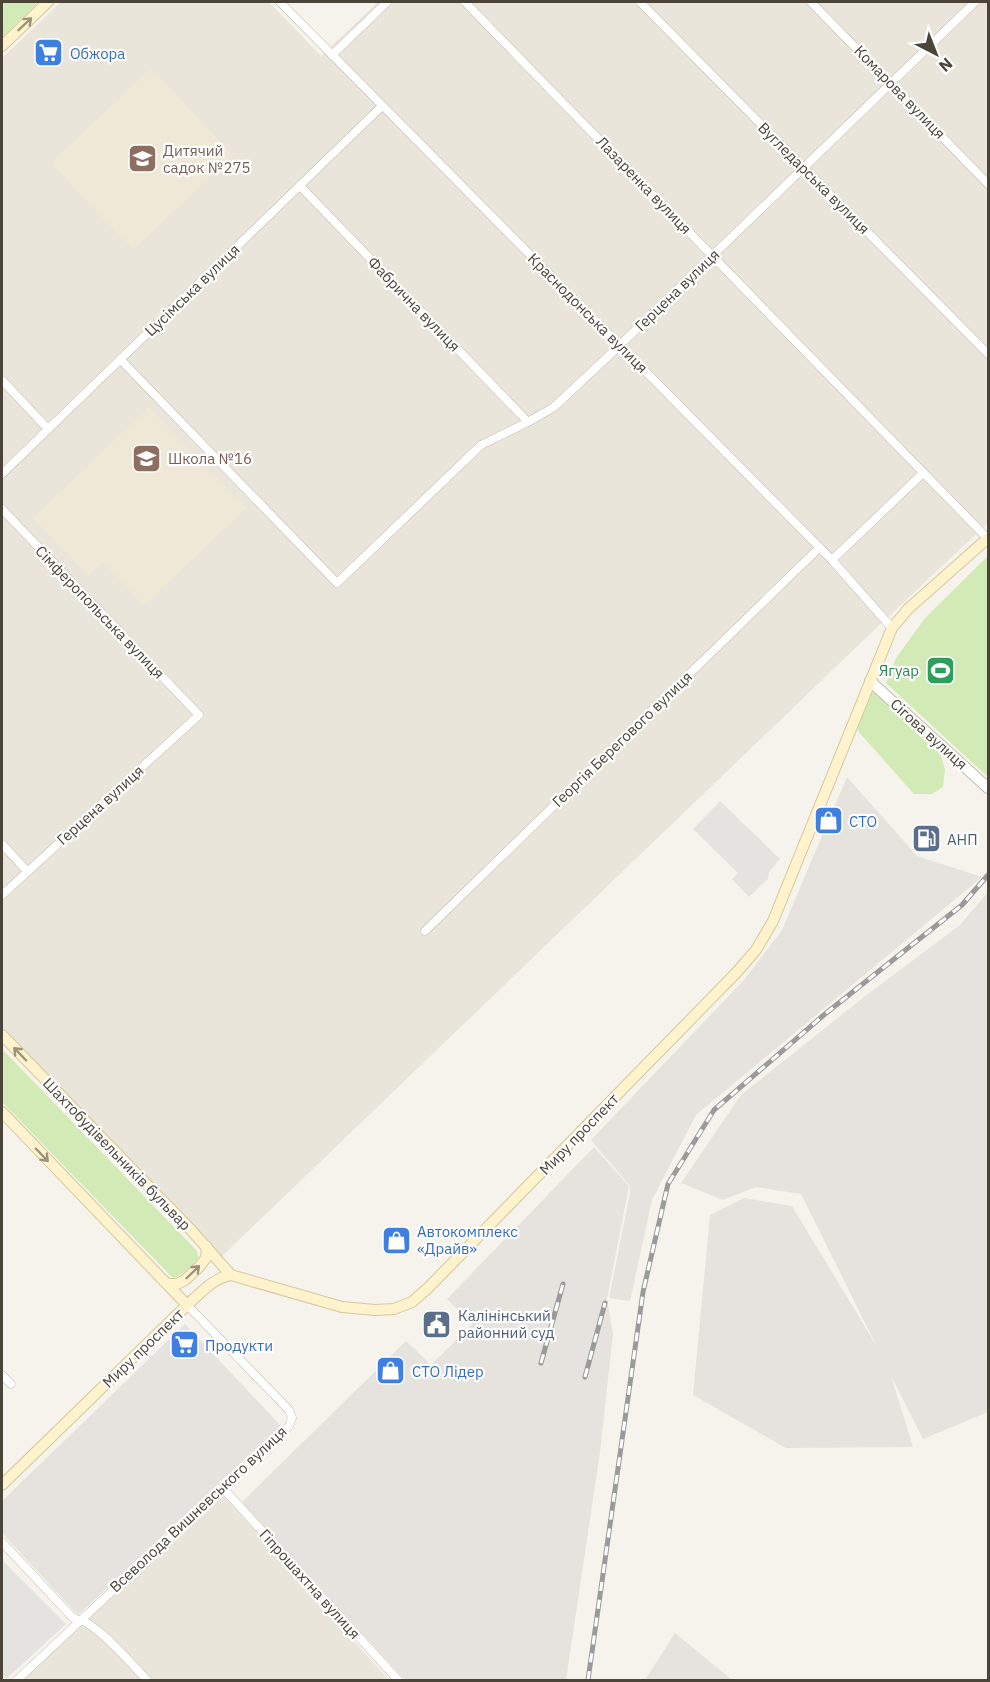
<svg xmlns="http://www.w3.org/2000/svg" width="990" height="1682" viewBox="0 0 990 1682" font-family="'IBM Plex Sans',sans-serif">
<rect width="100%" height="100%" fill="#f6f3ec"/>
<g fill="#eae5da">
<path d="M61 2H269L321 56 378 2H988V523L870 634 218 1260 2 1031V58Z"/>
<path d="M222 1494 389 1680H23L93 1615Z"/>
</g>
<g fill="#e6e2dd">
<path d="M847 777 917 856 982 877 696 1115 652 1200 630 1301 609 1298 630 1193V1186L591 1140 744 980 782 930Z"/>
<path d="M988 892V1412L923 1439 891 1376 913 1447 786 1448 693 1395 710 1215 744 1198 792 1206 876 1345 801 1194 756 1187 723 1200 681 1183 741 1095 864 997 960 925Z"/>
<path d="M594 1147 629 1186 607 1299 613 1334 600 1452 566 1680H405L242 1502 406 1341 431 1365 472 1324 447 1299Z"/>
<path d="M185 1324 281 1426 78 1615 2 1533V1501Z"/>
<path d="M675 1633 732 1680H645Z"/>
</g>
<g fill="#efe8d6">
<path d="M151 68 233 155 133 250 51 163Z"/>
<path d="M149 407 246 508 144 606 103 562 88 576 33 518Z"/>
</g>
<g fill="#d2eab5">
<path d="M2 2H39L2 37Z"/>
<path d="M988 556V777L886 683 896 658 926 617Z"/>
<path d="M881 691 937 741 945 770 943 787 932 794H914L858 731V718L870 693Z"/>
<path d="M2 1049 197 1251C197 1253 198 1255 198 1257 197 1263 180 1276 174 1278L170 1275 2 1102Z"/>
</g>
<g fill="#e5e3e0">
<path d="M720 801 780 859 769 872 768 879 749 897 732 879 738 873 693 829Z"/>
<path d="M2 1560 66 1624 6 1679 2 1675Z"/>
</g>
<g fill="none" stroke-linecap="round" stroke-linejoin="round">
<defs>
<g id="minor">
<path d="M280 2 832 560 892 628"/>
<path d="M465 2 988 539"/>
<path d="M640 2 988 354"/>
<path d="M811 2 988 184"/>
<path d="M332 55 387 2"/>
<path d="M300 186 528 422"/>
<path d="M120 359 337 583 481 445 528 422 554 407 619 346 975 2"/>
<path d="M2 380 48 429"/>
<path d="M2 474 382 106"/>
<path d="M2 509 199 715 2 895"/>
<path d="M832 560 923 473"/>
<path d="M2 844 27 871"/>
<path d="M425 931 819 548"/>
<path d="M2 1375 11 1384"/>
<path d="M222 1487 398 1680"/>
<path d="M2 1542 72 1617 77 1620C93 1618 134 1667 147 1680"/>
<path d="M17 1680 289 1426 292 1418 289 1410 187 1305"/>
</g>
<path id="tertiary" d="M870 681 988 788"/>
<g id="secondary">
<path d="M2 46 48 2"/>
<path d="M2 1035 191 1230 231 1275"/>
<path d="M2 1112 187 1305"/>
<path d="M167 1284H177L185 1280 199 1267 206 1258 207 1247"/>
<path d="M2 1485 187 1305C201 1293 213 1278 231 1275L342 1307 375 1310 394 1309 412 1302 428 1288 736 973 756 950 773 921 892 628 908 609 988 538"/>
</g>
</defs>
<use href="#minor" stroke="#c2bbae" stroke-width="9"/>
<use href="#tertiary" stroke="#c2bbae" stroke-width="12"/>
<use href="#secondary" stroke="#d6c79b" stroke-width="12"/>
<use href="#minor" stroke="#fff" stroke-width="8"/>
<use href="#tertiary" stroke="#fff" stroke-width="10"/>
<use href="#secondary" stroke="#fff3cd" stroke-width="10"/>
<defs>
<g id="rail">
<path d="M541 1363 563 1284"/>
<path d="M585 1377 605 1303"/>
<path d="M588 1680 643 1292 668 1184 714 1110 825 1014 962 905 988 875"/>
</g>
</defs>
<use href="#rail" stroke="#9a9a9a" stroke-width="5"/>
<use href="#rail" stroke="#fff" stroke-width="3" stroke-dasharray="9" stroke-linecap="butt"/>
</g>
<defs><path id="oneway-shaft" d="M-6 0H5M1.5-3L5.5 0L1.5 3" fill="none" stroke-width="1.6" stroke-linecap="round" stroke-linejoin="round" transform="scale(1.5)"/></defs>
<g stroke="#9c937c">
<use href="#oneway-shaft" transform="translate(25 24) rotate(-43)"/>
<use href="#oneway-shaft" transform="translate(20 1054) rotate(-134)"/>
<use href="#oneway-shaft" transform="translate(42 1155) rotate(46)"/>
<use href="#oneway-shaft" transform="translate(193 1272) rotate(-44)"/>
</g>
<defs>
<symbol id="supermarket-square" viewBox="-11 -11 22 22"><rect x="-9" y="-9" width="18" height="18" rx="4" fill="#3f7fe0" stroke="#fff"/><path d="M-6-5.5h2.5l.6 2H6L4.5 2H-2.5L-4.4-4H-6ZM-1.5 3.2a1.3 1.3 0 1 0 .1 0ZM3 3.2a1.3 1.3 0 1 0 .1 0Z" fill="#fff"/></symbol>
<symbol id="school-square" viewBox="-11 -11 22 22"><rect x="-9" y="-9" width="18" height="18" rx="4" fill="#8d6e63" stroke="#fff"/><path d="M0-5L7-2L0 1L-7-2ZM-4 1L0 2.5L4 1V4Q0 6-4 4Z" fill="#fff"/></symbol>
<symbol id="stadium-square" viewBox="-11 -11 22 22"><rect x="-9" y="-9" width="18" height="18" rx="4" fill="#2e9e5b" stroke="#fff"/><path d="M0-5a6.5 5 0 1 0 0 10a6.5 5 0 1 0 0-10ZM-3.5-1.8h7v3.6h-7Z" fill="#fff"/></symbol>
<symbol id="shop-square" viewBox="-11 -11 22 22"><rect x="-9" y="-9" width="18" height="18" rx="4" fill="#3f7fe0" stroke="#fff"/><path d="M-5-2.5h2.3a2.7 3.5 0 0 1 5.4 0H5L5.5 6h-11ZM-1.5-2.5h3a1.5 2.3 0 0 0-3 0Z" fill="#fff"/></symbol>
<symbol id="fuel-square" viewBox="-11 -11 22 22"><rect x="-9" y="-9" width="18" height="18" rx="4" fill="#5c6f8a" stroke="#fff"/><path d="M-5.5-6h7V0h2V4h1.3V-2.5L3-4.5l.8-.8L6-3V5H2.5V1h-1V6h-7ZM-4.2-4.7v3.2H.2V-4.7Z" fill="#fff"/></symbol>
<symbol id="civic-square" viewBox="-11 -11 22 22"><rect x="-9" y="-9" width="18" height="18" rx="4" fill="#5c6f8a" stroke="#fff"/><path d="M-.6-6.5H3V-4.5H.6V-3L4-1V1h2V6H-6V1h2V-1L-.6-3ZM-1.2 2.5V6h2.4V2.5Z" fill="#fff"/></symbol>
</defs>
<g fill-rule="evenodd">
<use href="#supermarket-square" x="32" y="36" width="33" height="33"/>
<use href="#school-square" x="126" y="142" width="33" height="33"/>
<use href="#school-square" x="130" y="442" width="33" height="33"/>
<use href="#stadium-square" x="924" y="654" width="33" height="33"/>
<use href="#shop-square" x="812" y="804" width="33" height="33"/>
<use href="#fuel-square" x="910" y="822" width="33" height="33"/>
<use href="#shop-square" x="380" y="1224" width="33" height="33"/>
<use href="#civic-square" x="420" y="1308" width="33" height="33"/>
<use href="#supermarket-square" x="168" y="1328" width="33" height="33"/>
<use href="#shop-square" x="374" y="1354" width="33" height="33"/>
</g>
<g text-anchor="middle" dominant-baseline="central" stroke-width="4.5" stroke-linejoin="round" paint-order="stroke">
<g font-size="15" fill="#366cbe" stroke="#fff" text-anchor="start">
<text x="70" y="53">Обжора</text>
<text x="849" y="821">СТО</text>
<text x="417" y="1231">Автокомплекс<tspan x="417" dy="17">«Драйв»</tspan></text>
<text x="205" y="1345">Продукти</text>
<text x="412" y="1371">СТО Лідер</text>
</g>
<g font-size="15" fill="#4b4439" stroke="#fff">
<text transform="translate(900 92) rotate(46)">Комарова вулиця</text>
<text transform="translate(814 178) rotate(45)">Вугледарська вулиця</text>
<text transform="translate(644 185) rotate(46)">Лазаренка вулиця</text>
<text transform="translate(192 290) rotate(-44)">Цусімська вулиця</text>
<text transform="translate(677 290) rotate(-44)">Герцена вулиця</text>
<text transform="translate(414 304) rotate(46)">Фабрична вулиця</text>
<text transform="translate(588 313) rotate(45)">Краснодонська вулиця</text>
<text transform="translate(100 612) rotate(46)">Сімферопольська вулиця</text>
<text transform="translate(929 734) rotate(42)">Сігова вулиця</text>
<text transform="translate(622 739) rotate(-44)">Георгія Берегового вулиця</text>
<text transform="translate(100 805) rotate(-42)">Герцена вулиця</text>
<text transform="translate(579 1134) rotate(-46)">Миру проспект</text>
<text transform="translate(117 1154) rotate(46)">Шахтобудівельників бульвар</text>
<text transform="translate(143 1348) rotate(-44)">Миру проспект</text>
<text transform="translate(198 1509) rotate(-43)">Всеволода Вишневського вулиця</text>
<text transform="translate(310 1584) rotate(48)">Гіпрошахтна вулиця</text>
</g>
<g font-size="15" fill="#785e54" stroke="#fff" text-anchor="start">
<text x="163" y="150">Дитячий<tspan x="163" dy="17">садок №275</tspan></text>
<text x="168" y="458">Школа №16</text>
</g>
<g font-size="15" fill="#27864d" stroke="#fff" text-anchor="end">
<text x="919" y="670">Ягуар</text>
</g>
<g font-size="15" fill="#4e5e75" stroke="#fff" text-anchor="start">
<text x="947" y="839">АНП</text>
<text x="458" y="1315">Калінінський<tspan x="458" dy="17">районний суд</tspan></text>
</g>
</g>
<rect width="990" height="1682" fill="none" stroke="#4b4439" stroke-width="6"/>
<g transform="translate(936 54) rotate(138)" stroke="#ffffff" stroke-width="4.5" paint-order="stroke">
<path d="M0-4.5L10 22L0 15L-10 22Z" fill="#4b4439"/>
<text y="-9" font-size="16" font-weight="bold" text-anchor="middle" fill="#4b4439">N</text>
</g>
</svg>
